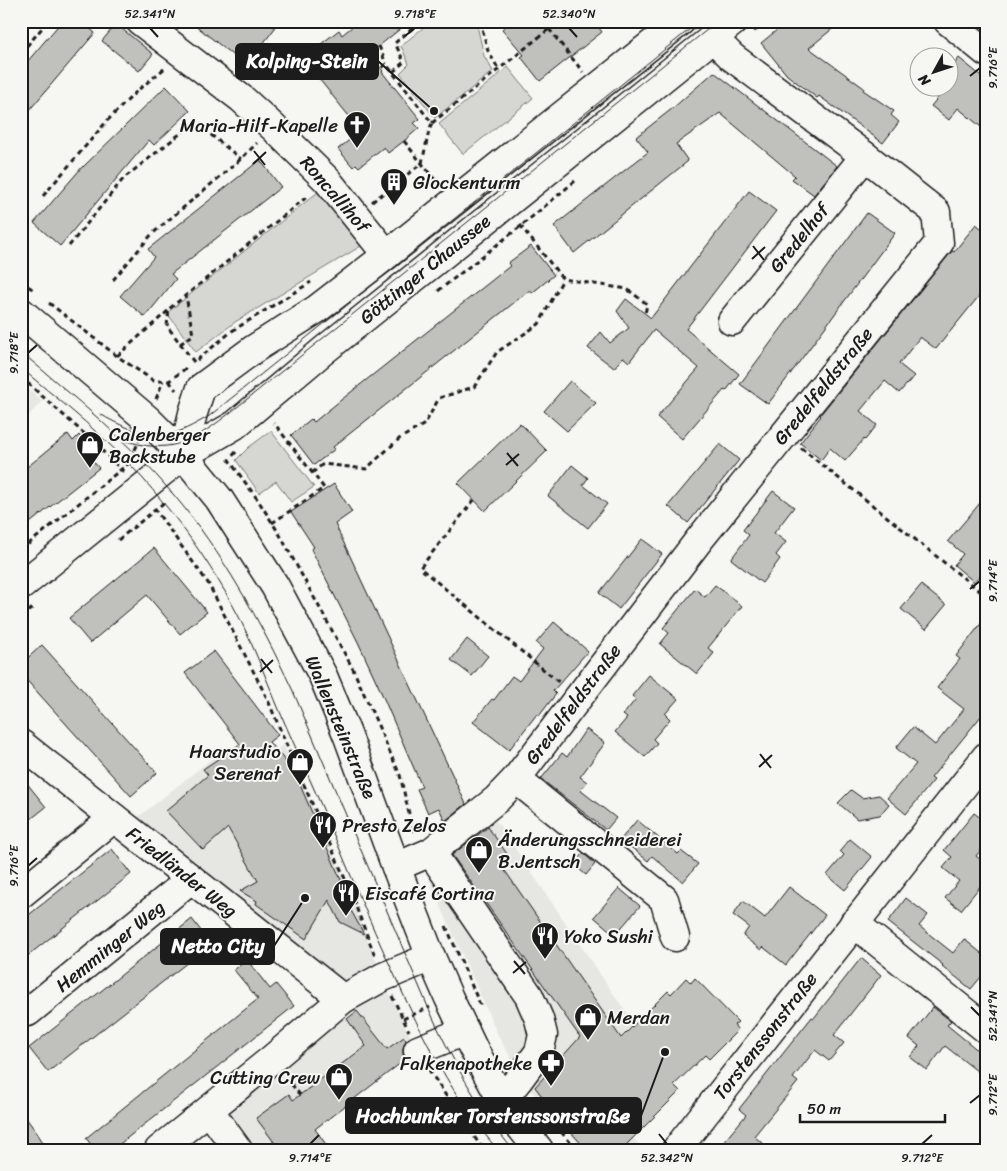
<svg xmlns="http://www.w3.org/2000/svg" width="1007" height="1171" viewBox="0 0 1007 1171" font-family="Sriracha,sans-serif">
<rect width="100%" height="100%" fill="#f6f6f2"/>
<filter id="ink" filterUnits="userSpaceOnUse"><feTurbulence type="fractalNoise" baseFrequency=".02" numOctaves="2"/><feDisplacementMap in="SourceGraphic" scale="10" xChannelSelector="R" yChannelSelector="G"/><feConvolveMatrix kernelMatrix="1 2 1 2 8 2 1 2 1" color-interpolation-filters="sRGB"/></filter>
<g filter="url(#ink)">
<g fill="#e6e6e2">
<path d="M21 382 42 401 21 424Z"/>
<path d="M283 745 296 770 333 854 379 969 352 981 335 978 131 823 224 749 244 775Z"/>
<path d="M488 812 500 826 621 1005 635 1022 577 1082 644 1149 643 1150H584L534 1094 523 1080 499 1037 426 873 424 864Z"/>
<path d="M385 984 417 1051 315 1128 330 1150H243L216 1114 351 1006Z"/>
</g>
<g fill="#d6d6d2" stroke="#797977">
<path d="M431 21H467L477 25 484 56 493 71 435 118 400 73 409 64 401 46Z"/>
<path d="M508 67 533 98 463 154 439 124Z"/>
<path d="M318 192 361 246 235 322 196 352 167 313Z"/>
<path d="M271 431 314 487 291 502 276 481 259 493 236 460 249 447Z"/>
</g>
<g fill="#c0c0bd" stroke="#1c1c1c">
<path d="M62 21H81L95 33 21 120V69Z"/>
<path d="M190 21H267L275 28 246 66Z"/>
<path d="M359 21H410L369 54 383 71 382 72 420 119 414 123 419 128 404 141 388 153 384 147 359 167 356 164 353 167 338 149 361 131 315 74 321 70 308 54 339 30 342 35Z"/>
<path d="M512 21H594L602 32 540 81 521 57 524 55 502 29Z"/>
<path d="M788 21H842L809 48 864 88 863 90 894 111 891 115 899 122 883 143 819 96 817 98 787 75 761 43Z"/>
<path d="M116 24 153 54 139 71 102 41Z"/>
<path d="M959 58 986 80V131L958 108 949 120 931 106 946 88H950V70Z"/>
<path d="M714 72 837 166 814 195 792 179 795 176 720 113 676 144 688 161 574 253 554 226 648 152 636 137 673 108Z"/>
<path d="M166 86 190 111 154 145 149 140 60 246 34 223 83 166V167Z"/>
<path d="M260 160 281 187 171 274 176 279 145 317 120 296 154 257 148 249Z"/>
<path d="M749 191 776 211 686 329 739 374 726 391 724 390 682 439 657 417 699 368 654 330 629 362 623 357 614 368 588 348 601 332 610 343 629 328 617 311 626 299 651 318Z"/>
<path d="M867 213 895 233 768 404 740 384Z"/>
<path d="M976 224 986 232V302L979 296 936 349 920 337 899 364 914 376 899 393 885 381 860 411 877 425 865 440 864 439 845 461 830 448 821 460 800 443 821 416 820 415 952 251 954 252Z"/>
<path d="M531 246 554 275 532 293 530 290 333 447 335 449 314 465 291 435 311 419 314 422 341 400 510 266 508 263Z"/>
<path d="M570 381 596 403 567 431 544 411Z"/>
<path d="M520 423 547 451 485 511 458 483Z"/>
<path d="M68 434 73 441 79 435 96 457 92 460 99 468 21 530V472Z"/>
<path d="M720 444 739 460 688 523 668 506Z"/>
<path d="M572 465 588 478 583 485 607 504 588 528 548 496Z"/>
<path d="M334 484 352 512 335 524 466 804 445 821 439 808 428 813 417 789 422 787 378 685 358 642 311 549 314 547 291 512Z"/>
<path d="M773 491 794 507 774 533 786 542 776 555 780 559 762 583 731 559 749 535 743 530Z"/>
<path d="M986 496V567L974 582 954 565 963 554 948 541Z"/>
<path d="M642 539 662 554 619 609 599 593Z"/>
<path d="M154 548 207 612 180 634 147 595 90 643 69 618Z"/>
<path d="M715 585 742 606 708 648 714 653 697 674 660 644 669 633 663 628 695 589 705 597Z"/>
<path d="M921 585 946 605 926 629 901 609Z"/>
<path d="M986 617V710L931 778 934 780 906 814 887 798 916 764 896 748 913 727 935 745 964 709 937 688 960 659 956 656Z"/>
<path d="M554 622 588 651 553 691 556 694 539 716 537 714 509 750 473 722 492 699 494 700 512 676 519 681 543 649 536 643Z"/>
<path d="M467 639 488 656 472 676 451 660Z"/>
<path d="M42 645 157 773 131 796 21 674V664Z"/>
<path d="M214 651 278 735 269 742 294 771 341 880 339 884 348 905 364 934 340 922 329 900 306 939 256 904 257 901 240 891 258 881 228 828 203 850 166 811 208 775 203 769 240 744 185 673Z"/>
<path d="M649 675 678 699 665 714 670 719 653 739 657 743 645 757 615 732 627 718 623 715 636 699 632 696Z"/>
<path d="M586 729 605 743 580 777 587 782 580 790 616 818 606 830 541 779 562 753 567 757Z"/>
<path d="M21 776 46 807 21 827Z"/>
<path d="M851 790 862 798 879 795 889 804 880 815 857 819 838 803Z"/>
<path d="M974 813 986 822V844L976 856 986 864V879L961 910 945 898 959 881 943 868 952 857 944 850Z"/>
<path d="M637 820 678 854 681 851 698 864 683 882 652 856 648 861 621 839Z"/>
<path d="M488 827 510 858 501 865 621 1038 668 991 671 994 686 978 691 983 695 978 738 1022 734 1025 738 1030 709 1059 705 1055 674 1085 680 1091 621 1150H587L559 1119 535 1087 580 1037 452 855Z"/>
<path d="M850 839 872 857 845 890 827 875 844 855 840 851Z"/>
<path d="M112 849 131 874 21 961V921Z"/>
<path d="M583 853 595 864 586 875 573 864Z"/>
<path d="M789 887 825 915 786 965 763 947 761 950 743 936 749 927 733 915 743 901 765 918Z"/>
<path d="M619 888 640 906 615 935 594 917Z"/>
<path d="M906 898 928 915 919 926 953 953 964 939 986 957V971L971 989 942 966 943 965 888 922Z"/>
<path d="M192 919 211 944 48 1072 29 1048Z"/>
<path d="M861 958 881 975 834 1035 844 1043 829 1061 815 1050 793 1078 798 1082 754 1136 770 1150H717L746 1115 739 1109 812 1017 814 1018Z"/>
<path d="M247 960 270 989 276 984 294 1006 112 1150H95L86 1138 258 999 234 970Z"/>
<path d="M933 1007 951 1021 947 1025 986 1057V1078L945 1046 927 1070 910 1057 919 1046 909 1038Z"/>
<path d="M357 1011 387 1049 404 1037 406 1040 403 1048V1055L406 1059 315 1129 330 1150H280L256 1118 289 1094 293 1100 366 1046 347 1019Z"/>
<path d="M21 1111 37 1133 48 1150H21Z"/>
</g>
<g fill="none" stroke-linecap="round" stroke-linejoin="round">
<defs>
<g id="minor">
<path d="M140 21 242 99 273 127 327 180 387 255"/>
<path d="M948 21 986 52"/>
<path d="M21 312 148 420 183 455 219 499 275 586 323 676 347 734 396 867 431 957 449 998 473 1048 508 1111 539 1150"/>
<path d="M732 321 865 156"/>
<path d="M183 455 193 413 201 388 254 349 317 309 387 255 681 21"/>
<path d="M21 586 183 455 235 425 323 351 734 21"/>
<path d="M21 744 343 999"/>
<path d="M516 779 664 899 675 937"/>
<path d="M431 852 529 996 539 1019 543 1035 539 1052 519 1079 502 1100"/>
<path d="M396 867 431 852 497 799 516 779 699 540 939 243 936 212 865 156 732 57 713 38"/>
<path d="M21 894 114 818"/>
<path d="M854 923 986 1029"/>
<path d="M28 1012 191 879"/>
<path d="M418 1050 465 1031"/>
<path d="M209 1110 238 1150"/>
<path d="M159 1150 272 1059 343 999 383 977 431 957"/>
<path d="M676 1150 986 757"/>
</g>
</defs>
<use href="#minor" stroke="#1c1c1c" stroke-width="31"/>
<g stroke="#1c1c1c" stroke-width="3" stroke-dasharray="5 4" stroke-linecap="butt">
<path d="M482 21 481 25 488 51 499 70"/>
<path d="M549 29 583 72"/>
<path d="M754 31 771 21"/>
<path d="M379 46 386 64"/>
<path d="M21 53 48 21"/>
<path d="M393 72 404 62 395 43 421 21"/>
<path d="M432 123 559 21"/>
<path d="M404 141 439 185"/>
<path d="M43 196 107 121 138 90 165 68"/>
<path d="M372 202 422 163 429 131 432 123 386 64 381 68"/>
<path d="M520 225 563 279 627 289 647 304 645 314"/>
<path d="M69 246 124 178 195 122 241 159"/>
<path d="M113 280 152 234 241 159 257 143"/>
<path d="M21 281 35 291"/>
<path d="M438 291 521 226 575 181"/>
<path d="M49 303 117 356 154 381H169L186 368"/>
<path d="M180 344 193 335 186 296"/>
<path d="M117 356 169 310"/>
<path d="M197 360 232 331 311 282"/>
<path d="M194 362 167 326 169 309 309 195"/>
<path d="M21 377 89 438 124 472"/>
<path d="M169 381 176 390"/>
<path d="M156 399 163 381"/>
<path d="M801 448 986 596"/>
<path d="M236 452 229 460 258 500 280 535 353 669 400 775 414 835"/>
<path d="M312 473 323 464 366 469 399 439 425 424 439 398 474 387 497 352 539 324 563 279"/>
<path d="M474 500 420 568 560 683"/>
<path d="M154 508 208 583 267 698 290 753 346 881 375 956"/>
<path d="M272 523 324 488 274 423"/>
<path d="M118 540 166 501"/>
<path d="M21 550 129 463 139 441"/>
<path d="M21 617 35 606"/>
<path d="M446 926 481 1007"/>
<path d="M392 996 409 1031"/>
<path d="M403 1019 430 1007"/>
<path d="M429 1070 464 1123 484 1150"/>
<path d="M286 1077 300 1095"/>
<path d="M533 1097 547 1116 577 1150"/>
</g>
<use href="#minor" stroke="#f6f6f2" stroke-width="28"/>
<g stroke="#1c1c1c" stroke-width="1">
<path d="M21 352C74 397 128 441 173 494 223 553 260 621 293 691L428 1007C451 1058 477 1107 513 1150"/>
<path d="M21 368C49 392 79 415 106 441 156 487 206 554 238 615 256 651 270 689 286 726 298 753 310 780 322 807 346 863 368 919 394 974 422 1036 453 1099 498 1150"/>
<path d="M100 414C118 425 141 435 164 435 179 434 195 424 208 417L700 21"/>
<path d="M124 440C168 455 191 443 226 416L718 21"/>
</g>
</g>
</g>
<path fill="none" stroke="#1c1c1c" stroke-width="2" d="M150 28 158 37M569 28 577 37M405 36 415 28M970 76 980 68M254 151 265 165M253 164 266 152M753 246 764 260M752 259 765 247M28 353 37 345M507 453 518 466M506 465 519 454M970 589 980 581M261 659 272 673M260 672 273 660M760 754 771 768M759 767 772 755M28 866 37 858M514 961 525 974M513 973 526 962M971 1007 980 1016M970 1103 980 1095M659 1134 667 1144M310 1144 319 1135M922 1144 932 1135"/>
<defs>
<symbol id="church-pin" viewBox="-11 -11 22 30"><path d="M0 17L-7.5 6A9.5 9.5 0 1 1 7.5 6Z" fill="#1c1c1c" stroke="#f6f6f2"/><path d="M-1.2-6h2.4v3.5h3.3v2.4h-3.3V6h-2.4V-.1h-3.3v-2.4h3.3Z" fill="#fff"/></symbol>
<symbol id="building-pin" viewBox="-11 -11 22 30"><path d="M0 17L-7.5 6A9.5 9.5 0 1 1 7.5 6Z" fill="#1c1c1c" stroke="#f6f6f2"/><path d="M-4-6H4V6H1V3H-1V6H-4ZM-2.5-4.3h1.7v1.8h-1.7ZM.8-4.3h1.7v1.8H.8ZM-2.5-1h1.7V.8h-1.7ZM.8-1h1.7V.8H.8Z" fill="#fff"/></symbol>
<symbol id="shop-pin" viewBox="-11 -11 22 30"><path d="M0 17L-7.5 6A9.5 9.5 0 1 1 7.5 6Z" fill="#1c1c1c" stroke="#f6f6f2"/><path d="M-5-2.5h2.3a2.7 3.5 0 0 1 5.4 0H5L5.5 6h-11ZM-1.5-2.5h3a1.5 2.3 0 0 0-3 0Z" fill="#fff"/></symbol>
<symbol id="restaurant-pin" viewBox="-11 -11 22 30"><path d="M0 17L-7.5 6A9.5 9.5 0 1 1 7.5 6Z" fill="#1c1c1c" stroke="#f6f6f2"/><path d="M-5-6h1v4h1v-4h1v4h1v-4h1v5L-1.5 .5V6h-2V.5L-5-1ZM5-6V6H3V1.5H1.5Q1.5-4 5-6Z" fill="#fff"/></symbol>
<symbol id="pharmacy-pin" viewBox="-11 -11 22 30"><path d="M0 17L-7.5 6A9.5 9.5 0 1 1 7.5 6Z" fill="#1c1c1c" stroke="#f6f6f2"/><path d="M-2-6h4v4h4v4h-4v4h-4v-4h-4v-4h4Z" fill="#fff"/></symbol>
</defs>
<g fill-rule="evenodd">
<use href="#church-pin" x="341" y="109" width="32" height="43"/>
<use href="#building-pin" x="378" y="166" width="32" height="43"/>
<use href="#shop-pin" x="74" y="429" width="32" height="43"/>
<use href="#shop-pin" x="284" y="746" width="32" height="43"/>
<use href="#restaurant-pin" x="307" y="809" width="32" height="43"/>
<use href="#shop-pin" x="463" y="834" width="32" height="43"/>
<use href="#restaurant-pin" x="330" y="877" width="32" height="43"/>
<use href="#restaurant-pin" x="529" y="920" width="32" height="43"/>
<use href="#shop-pin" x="572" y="1001" width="32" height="43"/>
<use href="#pharmacy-pin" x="535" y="1047" width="32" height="43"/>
<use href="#shop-pin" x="323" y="1061" width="32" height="43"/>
</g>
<g text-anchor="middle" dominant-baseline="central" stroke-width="4" stroke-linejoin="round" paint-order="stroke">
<g font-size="19" fill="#1c1c1c" stroke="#f6f6f2" text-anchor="start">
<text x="338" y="125" text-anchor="end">Maria-Hilf-Kapelle</text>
<text x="413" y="182">Glockenturm</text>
<text x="109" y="434">Calenberger<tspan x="109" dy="22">Backstube</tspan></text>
<text x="281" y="751" text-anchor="end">Haarstudio<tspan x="281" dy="22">Serenat</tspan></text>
<text x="342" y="825">Presto Zelos</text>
<text x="498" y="839">Änderungsschneiderei<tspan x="498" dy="22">B.Jentsch</tspan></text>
<text x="365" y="893">Eiscafé Cortina</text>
<text x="564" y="936">Yoko Sushi</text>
<text x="607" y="1017">Merdan</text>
<text x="532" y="1063" text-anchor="end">Falkenapotheke</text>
<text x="320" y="1077" text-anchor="end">Cutting Crew</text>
</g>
<g font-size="19" fill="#1c1c1c" stroke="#f6f6f2">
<text transform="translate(335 194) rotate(49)">Roncallihof</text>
<text transform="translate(799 238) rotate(-51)">Gredelhof</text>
<text transform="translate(425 269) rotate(-39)">Göttinger Chaussee</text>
<text transform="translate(823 386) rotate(-51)">Gredelfeldstraße</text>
<text transform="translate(573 704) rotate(-53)">Gredelfeldstraße</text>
<text transform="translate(341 727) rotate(67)">Wallensteinstraße</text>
<text transform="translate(182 872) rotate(38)">Friedländer Weg</text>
<text transform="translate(110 946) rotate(-39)">Hemminger Weg</text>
<text transform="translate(765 1036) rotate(-52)">Torstenssonstraße</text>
</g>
</g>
<path fill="none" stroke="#1c1c1c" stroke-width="2" d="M434 111L378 61M305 898L274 946M665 1052L641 1116"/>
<g fill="#1c1c1c" stroke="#f6f6f2" stroke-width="2">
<circle cx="434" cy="111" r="5"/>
<circle cx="305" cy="898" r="5"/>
<circle cx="665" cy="1052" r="5"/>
</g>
<g fill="#1c1c1c" stroke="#1c1c1c" stroke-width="2">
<rect x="236" y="44" width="142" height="35" rx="5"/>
<rect x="161" y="929" width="113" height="35" rx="5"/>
<rect x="346" y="1098" width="295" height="35" rx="5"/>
</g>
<g font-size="20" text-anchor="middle" font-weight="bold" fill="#fff">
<text x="307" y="68">Kolping-Stein</text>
<text x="218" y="953">Netto City</text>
<text x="493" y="1123">Hochbunker Torstenssonstraße</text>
</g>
<rect width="1007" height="1171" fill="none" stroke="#f6f6f2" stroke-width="55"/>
<g transform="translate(934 72) rotate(230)"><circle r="24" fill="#f6f6f2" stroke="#9f9f9c"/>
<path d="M0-4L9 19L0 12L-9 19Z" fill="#1c1c1c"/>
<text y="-8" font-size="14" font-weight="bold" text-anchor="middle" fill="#1c1c1c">N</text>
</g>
<path d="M800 1114v8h145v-8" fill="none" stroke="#1c1c1c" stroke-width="2.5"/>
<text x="807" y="1114" font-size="15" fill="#1c1c1c" stroke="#f6f6f2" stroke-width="4" paint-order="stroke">50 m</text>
<rect x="28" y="28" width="952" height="1116" fill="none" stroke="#1c1c1c" stroke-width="2"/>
<g font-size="12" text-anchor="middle" fill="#1c1c1c">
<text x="150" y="18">52.341°N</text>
<text x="415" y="18">9.718°E</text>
<text x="569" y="18">52.340°N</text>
<text transform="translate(993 68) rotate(-90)" y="4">9.716°E</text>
<text transform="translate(14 353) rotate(-90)" y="4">9.718°E</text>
<text transform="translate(993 581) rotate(-90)" y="4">9.714°E</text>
<text transform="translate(14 866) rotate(-90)" y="4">9.716°E</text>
<text transform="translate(993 1016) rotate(-90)" y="4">52.341°N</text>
<text transform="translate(993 1095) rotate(-90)" y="4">9.712°E</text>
<text x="310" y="1162">9.714°E</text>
<text x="667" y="1162">52.342°N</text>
<text x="922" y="1162">9.712°E</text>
</g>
</svg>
